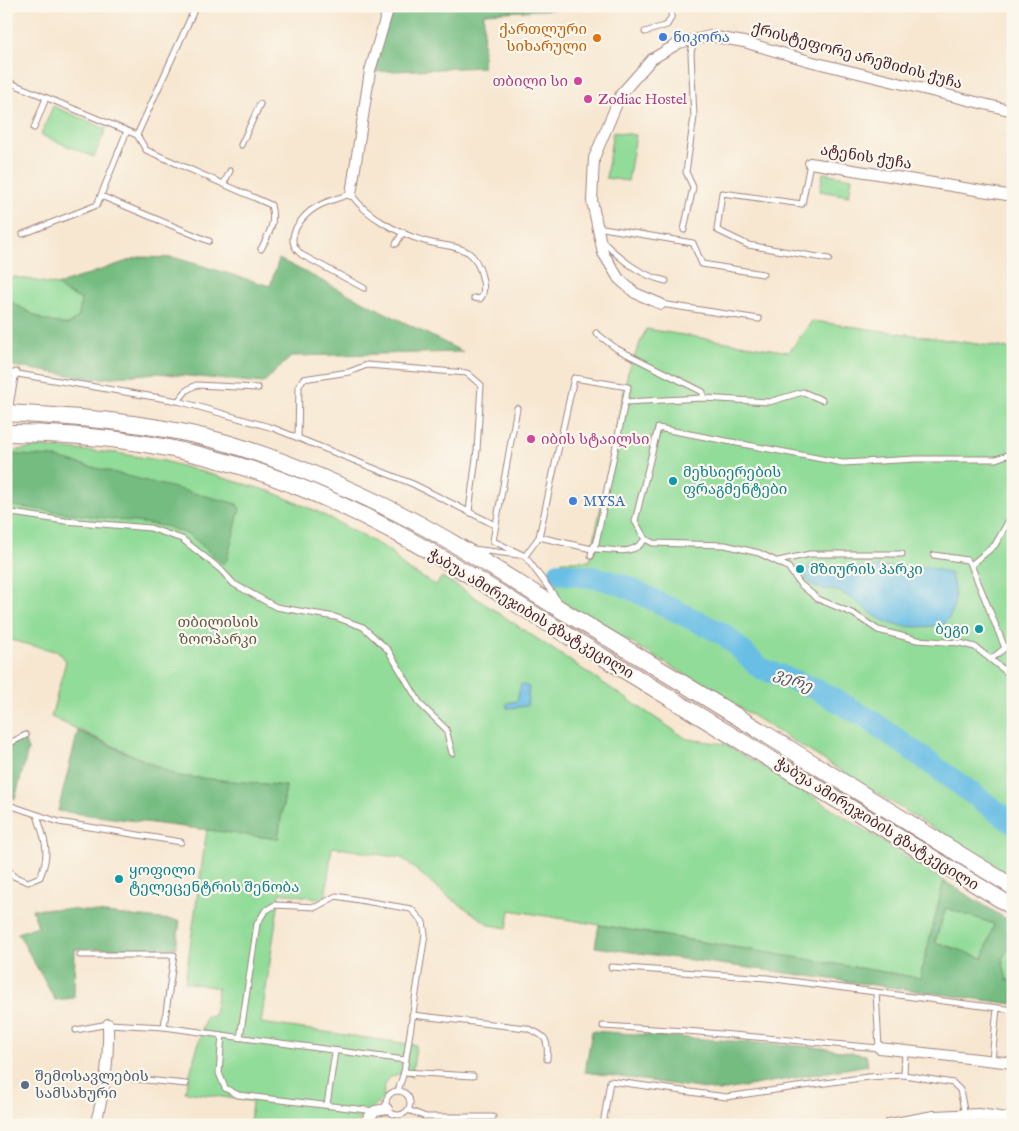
<svg xmlns="http://www.w3.org/2000/svg" width="1019" height="1131" viewBox="0 0 1019 1131" font-family="'IM FELL English','Noto Serif Georgian',serif">
<rect width="100%" height="100%" fill="#fbf7ec"/>
<filter id="ink" filterUnits="userSpaceOnUse"><feTurbulence type="fractalNoise" baseFrequency=".02" numOctaves="2"/><feDisplacementMap in="SourceGraphic" scale="10" xChannelSelector="R" yChannelSelector="G"/><feConvolveMatrix kernelMatrix="1 2 1 2 8 2 1 2 1" color-interpolation-filters="sRGB"/></filter>
<filter id="wash" filterUnits="userSpaceOnUse"><feTurbulence type="fractalNoise" baseFrequency=".0096" numOctaves="4" result="noise"/><feDisplacementMap in="SourceGraphic" scale="20" xChannelSelector="R" yChannelSelector="G"/><feGaussianBlur stdDeviation="1.12" result="paint"/><feColorMatrix in="noise" values="0 0 0 0 0 0 0 0 0 0 0 0 0 0 0 0 0 1.4 0 .05"/><feComposite in="paint" operator="in"/></filter>
<g filter="url(#wash)">
<rect width="100%" height="100%" fill="#f7e7d1"/>
<g fill="#92dc99" stroke="#6e7e62">
<path d="M53 106 106 129 94 157 41 135Z"/>
<path d="M613 132 636 135 628 181 606 178Z"/>
<path d="M823 173 852 178 849 196 820 191Z"/>
<path d="M15 277 57 285 65 292 81 299 79 316 68 326 43 320 6 299V278Z"/>
<path d="M812 321 1013 349V878L713 691 552 596 562 561H590L628 372 646 329 789 352Z"/>
<path d="M41 447 116 453 164 461 272 492 318 512 389 550 404 567 436 585 442 577 470 594 687 739 725 744 815 798 944 881 920 978 510 910 507 928 490 925 446 895 402 858 332 847 325 899 280 893 261 1023 416 1045 412 1077C396 1068 381 1080 384 1097L354 1125H250L252 1101 185 1092 206 1016H214L218 988 185 982 207 829 278 839 286 786 178 776 51 717 66 661 59 652 6 639V452Z"/>
<path d="M946 908 995 924 983 958 935 942Z"/>
<path d="M1013 940V981L1007 980 1002 959Z"/>
</g>
<g fill="#75bc81" stroke="#606e56" fill-rule="evenodd">
<path d="M392 6H581V8L484 13 483 67 372 72Z"/>
<path d="M139 257 176 258 270 286 279 259 463 352 292 356 263 383 156 373 93 379 6 365V299L43 320 68 325 79 316 81 299 65 292 57 285Z"/>
<path d="M6 454 53 457 237 504 240 509 227 560 223 564 190 535 165 526 6 505Z"/>
<path d="M78 731 178 776 286 786 278 839 58 811Z"/>
<path d="M24 739 28 750 15 799 6 795V747Z"/>
<path d="M944 881 1013 923V940L1002 959 1007 980 1013 981V1004L595 947 599 925 920 978ZM946 908 994 924 983 958 935 942Z"/>
<path d="M32 909H67L180 921 176 948 75 949 74 998 55 1000 18 933 38 926Z"/>
<path d="M592 1031 815 1047 866 1055 868 1065 720 1091 585 1072Z"/>
</g>
<g fill="#69bee5" stroke="#5a6e88">
<path d="M818 564 837 569 865 567H928L951 574C956 595 958 609 943 625 926 627 909 628 893 624 869 617 856 597 837 591 827 588 817 591 809 582 803 576 806 570 810 565Z"/>
<path d="M521 684 529 687 527 706 507 708V703L517 701Z"/>
</g>
<g fill="none" stroke-linecap="round" stroke-linejoin="round">
<path stroke="#69bee5" stroke-width="22" d="M559 573 598 578 625 586 725 635 760 668 816 689 869 719 1013 823"/>
</g>
</g>
<g filter="url(#ink)">
<g fill="none" stroke-linecap="round" stroke-linejoin="round">
<defs>
<g id="service">
<path d="M645 32 667 25 671 18 672 6"/>
<path d="M6 81 137 135 146 150 271 205C276 223 269 234 261 249"/>
<path d="M34 128 46 98"/>
<path d="M137 135 196 6"/>
<path d="M241 145 260 104"/>
<path d="M810 163 802 204 722 193 717 230 748 245 829 259"/>
<path d="M224 183 230 171"/>
<path d="M101 196 209 241"/>
<path d="M597 227 693 243 702 264 763 274"/>
<path d="M684 230 693 187 686 172 694 117 691 53 694 39"/>
<path d="M23 234 97 205 127 131"/>
<path d="M602 241C622 260 639 275 666 281"/>
<path d="M396 244 403 232"/>
<path d="M364 288 302 255C293 247 290 240 296 228 308 206 328 201 351 194 366 216 396 232 421 240 437 246 455 244 469 253 479 260 489 290 480 299L474 298"/>
<path d="M661 304 759 319"/>
<path d="M596 333 617 349 703 392V398"/>
<path d="M6 372 178 401 273 428 413 484 495 525"/>
<path d="M574 378 628 387 596 543 592 549 539 537Z"/>
<path d="M178 401 187 390 196 385 258 388"/>
<path d="M625 402 703 398 769 402 803 392 822 400"/>
<path d="M517 408 493 541 525 556 559 602"/>
<path d="M9 410 16 372"/>
<path d="M298 438 299 386 303 379 349 372 367 365 467 373 481 385 477 450 469 511"/>
<path d="M1013 453 996 459H916L843 463 658 428 635 521 645 539 653 543 725 545 759 553 788 567 800 584 818 599 854 614 878 630 917 640 960 643 975 647 1013 677"/>
<path d="M6 512 65 521 150 528 182 539 220 569 234 584 276 607 335 617 363 627 388 650 421 705 446 729 452 753"/>
<path d="M473 549 519 555"/>
<path d="M934 555 967 560 971 565 1005 648 991 659"/>
<path d="M525 556 539 537"/>
<path d="M591 556 592 549C612 548 632 558 645 539"/>
<path d="M778 561 810 554H902"/>
<path d="M971 565 995 545 1013 513"/>
<path d="M6 745 26 735"/>
<path d="M6 804 59 822 181 842"/>
<path d="M6 866 13 876 28 882 40 877C51 852 45 841 37 815"/>
<path d="M80 955H174L164 1027"/>
<path d="M611 967 767 978 1013 1010"/>
<path d="M412 1015 526 1028C545 1035 549 1038 547 1059"/>
<path d="M603 1026 687 1031 879 1048 876 992"/>
<path d="M76 1030 108 1024 164 1027 405 1060"/>
<path d="M222 1035 219 1073 225 1088 238 1095 375 1111"/>
<path d="M240 1038 257 924 265 911 275 905 316 907 336 896 411 909 423 922 425 934 404 1072 398 1091"/>
<path d="M992 1060 997 1008"/>
<path d="M404 1072 473 1076"/>
<path d="M904 1075 953 1083 960 1090 965 1115"/>
<path d="M106 1076 186 1084"/>
<circle cx="398" cy="1103" r="12"/>
<path d="M327 1105 335 1052"/>
<path d="M408 1110 426 1117H493"/>
<path d="M603 1125 610 1081 726 1097 868 1077 904 1075 905 1051"/>
</g>
<g id="minor">
<path d="M810 163 1013 196"/>
<path d="M351 194 370 71 389 6"/>
<path d="M661 304 635 293 619 279 603 253 592 201 594 158 621 94 652 59 679 43 710 36 744 42 813 62 1013 111"/>
<path d="M879 1048 1013 1063"/>
<path d="M95 1125C105 1092 109 1059 108 1024"/>
<path d="M362 1125 375 1111 387 1109"/>
</g>
<path id="tertiary" d="M890 1125 934 1117 979 1115 1013 1120"/>
<g id="primary">
<path d="M6 413C81 417 158 423 230 444 288 462 344 486 398 513 457 543 512 580 568 614 718 703 864 796 1013 887"/>
<path d="M6 433C102 433 200 448 289 483 402 526 503 597 606 659 742 741 877 825 1013 907"/>
</g>
</defs>
<use href="#service" stroke="#a0837e" stroke-width="7"/>
<use href="#minor" stroke="#a0837e" stroke-width="12"/>
<use href="#tertiary" stroke="#a0837e" stroke-width="14"/>
<use href="#primary" stroke="#a0837e" stroke-width="18"/>
<use href="#service" stroke="#fff" stroke-width="5"/>
<use href="#minor" stroke="#fff" stroke-width="10"/>
<use href="#tertiary" stroke="#fff" stroke-width="12"/>
<use href="#primary" stroke="#fff" stroke-width="16"/>
</g>
</g>
<g fill="#3f7fe0" stroke="#fbf7ec" stroke-width="2">
<circle cx="663" cy="37" r="5"/>
<circle cx="573" cy="501" r="5"/>
</g>
<circle fill="#e8710a" stroke="#fbf7ec" stroke-width="2" cx="597" cy="38" r="5"/>
<g fill="#d1479c" stroke="#fbf7ec" stroke-width="2">
<circle cx="578" cy="81" r="5"/>
<circle cx="588" cy="99" r="5"/>
<circle cx="531" cy="439" r="5"/>
</g>
<g fill="#0f9aa8" stroke="#fbf7ec" stroke-width="2">
<circle cx="673" cy="481" r="5"/>
<circle cx="800" cy="569" r="5"/>
<circle cx="979" cy="629" r="5"/>
<circle cx="119" cy="879" r="5"/>
</g>
<circle fill="#5c6f8a" stroke="#fbf7ec" stroke-width="2" cx="25" cy="1085" r="5"/>
<g text-anchor="middle" dominant-baseline="central" stroke-width="4.5" stroke-linejoin="round" paint-order="stroke">
<g font-size="15" fill="#c56008" stroke="#fbf7ec" text-anchor="end">
<text x="587" y="29">ქართლური<tspan x="587" dy="17">სიხარული</tspan></text>
</g>
<g font-size="15" fill="#366cbe" stroke="#fbf7ec" text-anchor="start">
<text x="673" y="37">ნიკორა</text>
<text x="583" y="501">MYSA</text>
</g>
<g font-size="15" fill="#4a1f2b" stroke="#fbf7ec">
<text transform="translate(857 56) rotate(15)">ქრისტეფორე არეშიძის ქუჩა</text>
<text transform="translate(866 157) rotate(9)">ატენის ქუჩა</text>
<text transform="translate(531 614) rotate(31)">ჭაბუა ამირეჯიბის გზატკეცილი</text>
<text transform="translate(877 824) rotate(32)">ჭაბუა ამირეჯიბის გზატკეცილი</text>
</g>
<g font-size="15" fill="#b23c85" stroke="#fbf7ec" text-anchor="start">
<text x="568" y="81" text-anchor="end">თბილი სი</text>
<text x="598" y="99">Zodiac Hostel</text>
<text x="541" y="439">იბის სტაილსი</text>
</g>
<g font-size="15" fill="#0d838f" stroke="#fbf7ec" text-anchor="start">
<text x="683" y="472">მეხსიერების<tspan x="683" dy="17">ფრაგმენტები</tspan></text>
<text x="810" y="569">მზიურის პარკი</text>
<text x="969" y="629" text-anchor="end">ბეგი</text>
<text x="129" y="870">ყოფილი<tspan x="129" dy="17">ტელეცენტრის შენობა</tspan></text>
</g>
<g font-size="15" fill="#60584c" stroke="#fbf7ec">
<text x="218" y="622">თბილისის<tspan x="218" dy="17">ზოოპარკი</tspan></text>
</g>
<g font-size="15" fill="#4e5e75" stroke="#fbf7ec" text-anchor="start">
<text x="35" y="1076">შემოსავლების<tspan x="35" dy="17">სამსახური</tspan></text>
</g>
<g font-size="16" font-style="italic" fill="#55576c" stroke="#fbf7ec">
<text transform="translate(793 681) rotate(22)">ვერე</text>
</g>
</g>
<rect width="1019" height="1131" fill="none" stroke="#fbf7ec" stroke-width="25"/>
</svg>
